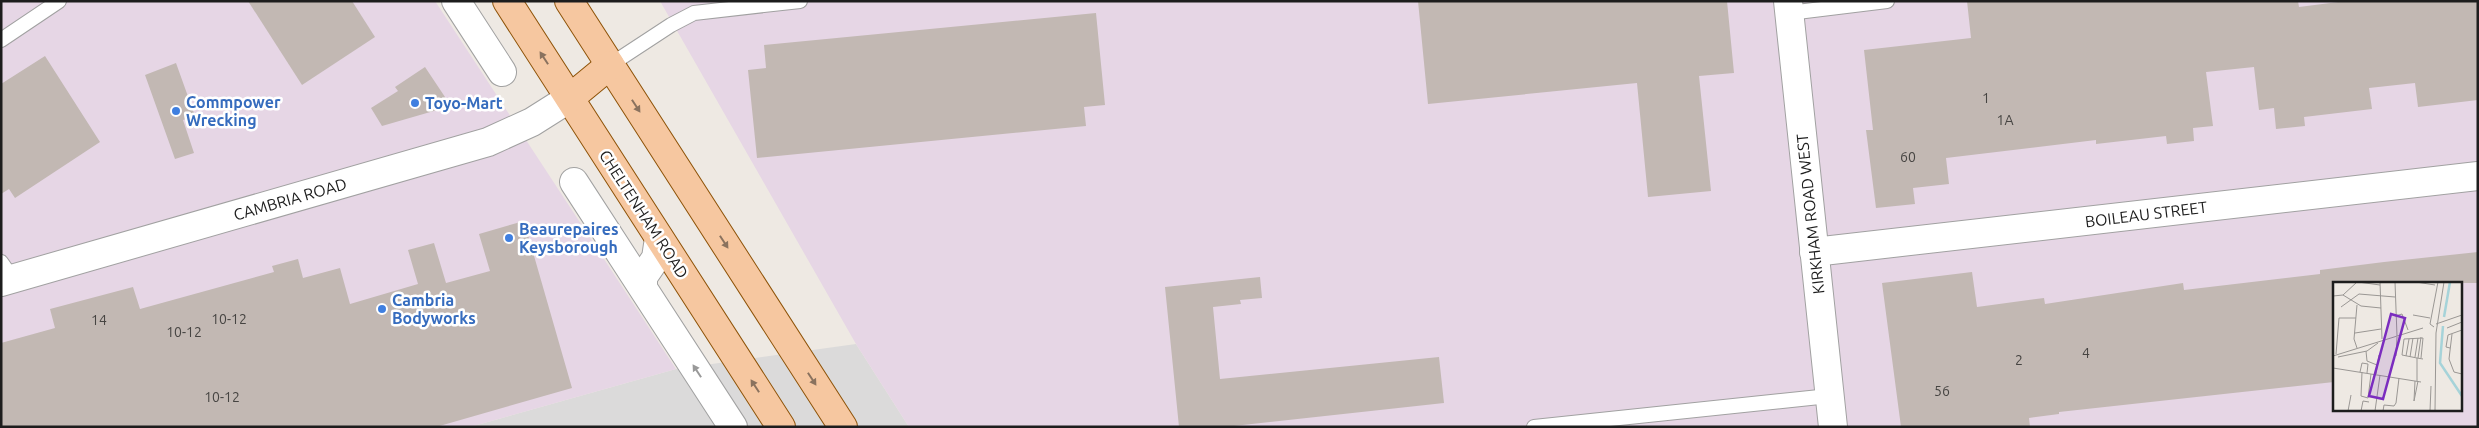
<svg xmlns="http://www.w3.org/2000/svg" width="2479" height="428" viewBox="0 0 2479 428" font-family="Ubuntu,sans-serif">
<rect width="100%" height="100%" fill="#eee9e3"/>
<path fill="#dbdada" d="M856 344 909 427H470L676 369Z"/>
<g fill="#e6d6e5" fill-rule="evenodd">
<path d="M1 1H435L676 369 470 427H1Z"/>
<path d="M660 1H2478V427H909L856 344ZM2334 283H2460V409H2334Z"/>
</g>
<g fill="#c2b8b3">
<path d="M248 1H352L375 37 302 85Z"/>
<path d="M1418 1H1727L1734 73 1699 76 1711 191 1648 197 1637 83 1428 104Z"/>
<path d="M1967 1H2298L2299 7 2346 1H2478V100L2418 107 2415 83 2369 88 2372 109 2304 117 2305 126 2276 129 2274 108 2259 110 2254 67 2206 72 2213 126 2193 128 2194 141 2167 144 2166 136 2096 144V140L1946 158 1949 184 1913 188 1915 204 1876 208 1866 130H1873L1864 50 1971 38Z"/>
<path d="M1096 13 1105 105 1084 107 1086 126 757 158 748 70 766 68 764 45Z"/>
<path d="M45 56 100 142 15 198 9 189 1 194V84Z"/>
<path d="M176 63 195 116 183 120 194 153 175 159 145 75Z"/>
<path d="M425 67 451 106 382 126 371 108 398 91 395 87Z"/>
<path d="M524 221 572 388 436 427H1V343L55 328 50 309 133 287 140 309 274 272 272 266 298 259 303 278 340 268 350 304 418 284 408 250 434 243 446 283 490 271 479 234Z"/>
<path d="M2478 252V283H2334V382L2059 412V414L2029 418 2030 427H1901L1882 283 1972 272 1977 307 2044 298 2045 304 2183 283 2184 290 2320 274V270L2384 262Z"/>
<path d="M1260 277 1262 298 1240 300 1241 304 1213 307 1220 379 1439 357 1444 403 1225 427H1179L1165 287Z"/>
</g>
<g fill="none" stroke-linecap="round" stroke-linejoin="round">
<defs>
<g id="service">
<path d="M1789 13 1887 1"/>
<path d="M1 40 59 1"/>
<path d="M610 65 671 25 694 13 800 1"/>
<path d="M1 262 13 279"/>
<path d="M1534 427 1829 396"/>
</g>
<g id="minor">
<path d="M456 1 502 72"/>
<path d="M1788 1 1833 427"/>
<path d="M574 182 733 427"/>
<path d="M1814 252 2478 176"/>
<path d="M1 282 488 142 532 122 570 98"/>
<path d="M643 287V277L656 258 659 238"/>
</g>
<g id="primary">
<path d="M507 1 781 427"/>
<path d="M569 1 843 427"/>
<path d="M570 98 610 65"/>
</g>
</defs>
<use href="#service" stroke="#a1a1a1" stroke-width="16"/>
<use href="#minor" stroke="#a1a1a1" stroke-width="30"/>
<use href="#primary" stroke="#8e5308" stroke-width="30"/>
<use href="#service" stroke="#fff" stroke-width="14"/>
<use href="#minor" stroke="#fff" stroke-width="28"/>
<use href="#primary" stroke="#f6c7a0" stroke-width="28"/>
</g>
<defs><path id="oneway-solid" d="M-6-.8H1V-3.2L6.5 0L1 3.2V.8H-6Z" transform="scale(1.25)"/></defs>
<g fill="#8a725e">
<use href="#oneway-solid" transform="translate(544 58) rotate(-123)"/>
<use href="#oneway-solid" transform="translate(636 106) rotate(57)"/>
<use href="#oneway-solid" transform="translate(724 242) rotate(57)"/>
<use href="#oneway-solid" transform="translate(812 379) rotate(57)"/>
<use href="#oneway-solid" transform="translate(755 386) rotate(-123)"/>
</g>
<use fill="#999" href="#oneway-solid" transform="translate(697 371) rotate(-123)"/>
<g fill="#3f7fe0" stroke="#fff" stroke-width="2">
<circle cx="415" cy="103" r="5"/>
<circle cx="176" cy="111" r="5"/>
<circle cx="509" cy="238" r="5"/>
<circle cx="382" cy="309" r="5"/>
</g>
<g text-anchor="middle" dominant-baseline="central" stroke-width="5" stroke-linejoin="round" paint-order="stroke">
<g font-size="14" fill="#464442">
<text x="1986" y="98">1</text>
<text x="2005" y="120">1A</text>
<text x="1908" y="157">60</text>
<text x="229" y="319">10-12</text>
<text x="99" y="320">14</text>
<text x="184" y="332">10-12</text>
<text x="2086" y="353">4</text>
<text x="2019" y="360">2</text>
<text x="1942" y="391">56</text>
<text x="222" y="397">10-12</text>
</g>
<g font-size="16" font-weight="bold" fill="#366cbe" stroke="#fff" text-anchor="start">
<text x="186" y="102">Commpower<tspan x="186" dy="18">Wrecking</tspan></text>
<text x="425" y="103">Toyo-Mart</text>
<text x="519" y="229">Beaurepaires<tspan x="519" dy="18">Keysborough</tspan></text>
<text x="392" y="300">Cambria<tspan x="392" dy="18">Bodyworks</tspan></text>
</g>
<g font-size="16" fill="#1d1d1d" stroke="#fff">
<text transform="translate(290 199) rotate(-16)">CAMBRIA ROAD</text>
<text transform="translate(644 214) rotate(57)">CHELTENHAM ROAD</text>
<text transform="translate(1810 214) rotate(-96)">KIRKHAM ROAD WEST</text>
<text transform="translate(2146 214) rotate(-7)">BOILEAU STREET</text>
</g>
</g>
<g transform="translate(2333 282)">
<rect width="129" height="129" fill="#eee9e3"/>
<path fill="none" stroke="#a6d3d9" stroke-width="2.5" d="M111 35 117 0M110 44 107 81 129 114"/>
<path fill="none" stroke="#9a9794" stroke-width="1" d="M25 0 47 3M47 0 49 57M62 0 64 54M83 0 102 3M10 13 28 24 48 26M0 14 10 13 24 0M8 25 26 12 62 15M80 33 97 36M62 34 69 32 75 48M103 42 129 33M101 45 97 42 105 0M114 46 129 40M22 51 48 47M119 52 116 77 121 90 129 92M24 66 21 57 24 23M117 66 113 65 115 53 129 48M33 69 34 79 44 83M3 72 6 36H23M0 74 90 46M63 74 64 55M73 74 76 57M5 75 34 69 45 61M77 75 80 56M82 75 85 56M85 76 88 55M88 76 90 56 71 57 69 73 84 76 90 77M0 86 88 100M27 90 29 81 35 82 34 91M29 90 28 114 35 116 38 92M43 92 46 73M82 99 81 119 85 99M84 99V76M15 129 18 113M28 129 30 119 36 120M42 129 47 93M50 129 51 123 61 124 63 121 66 96M97 129 98 104M102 129 103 51 111 0"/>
<path fill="#7b2cbf" fill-opacity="0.15" stroke="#7b2cbf" stroke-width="2.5" d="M58 32 72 36 50 117 36 114Z"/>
<rect width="129" height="129" fill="none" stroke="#1d1d1d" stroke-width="2.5"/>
</g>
<rect width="2479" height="428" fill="none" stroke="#1d1d1d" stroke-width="5"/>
</svg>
